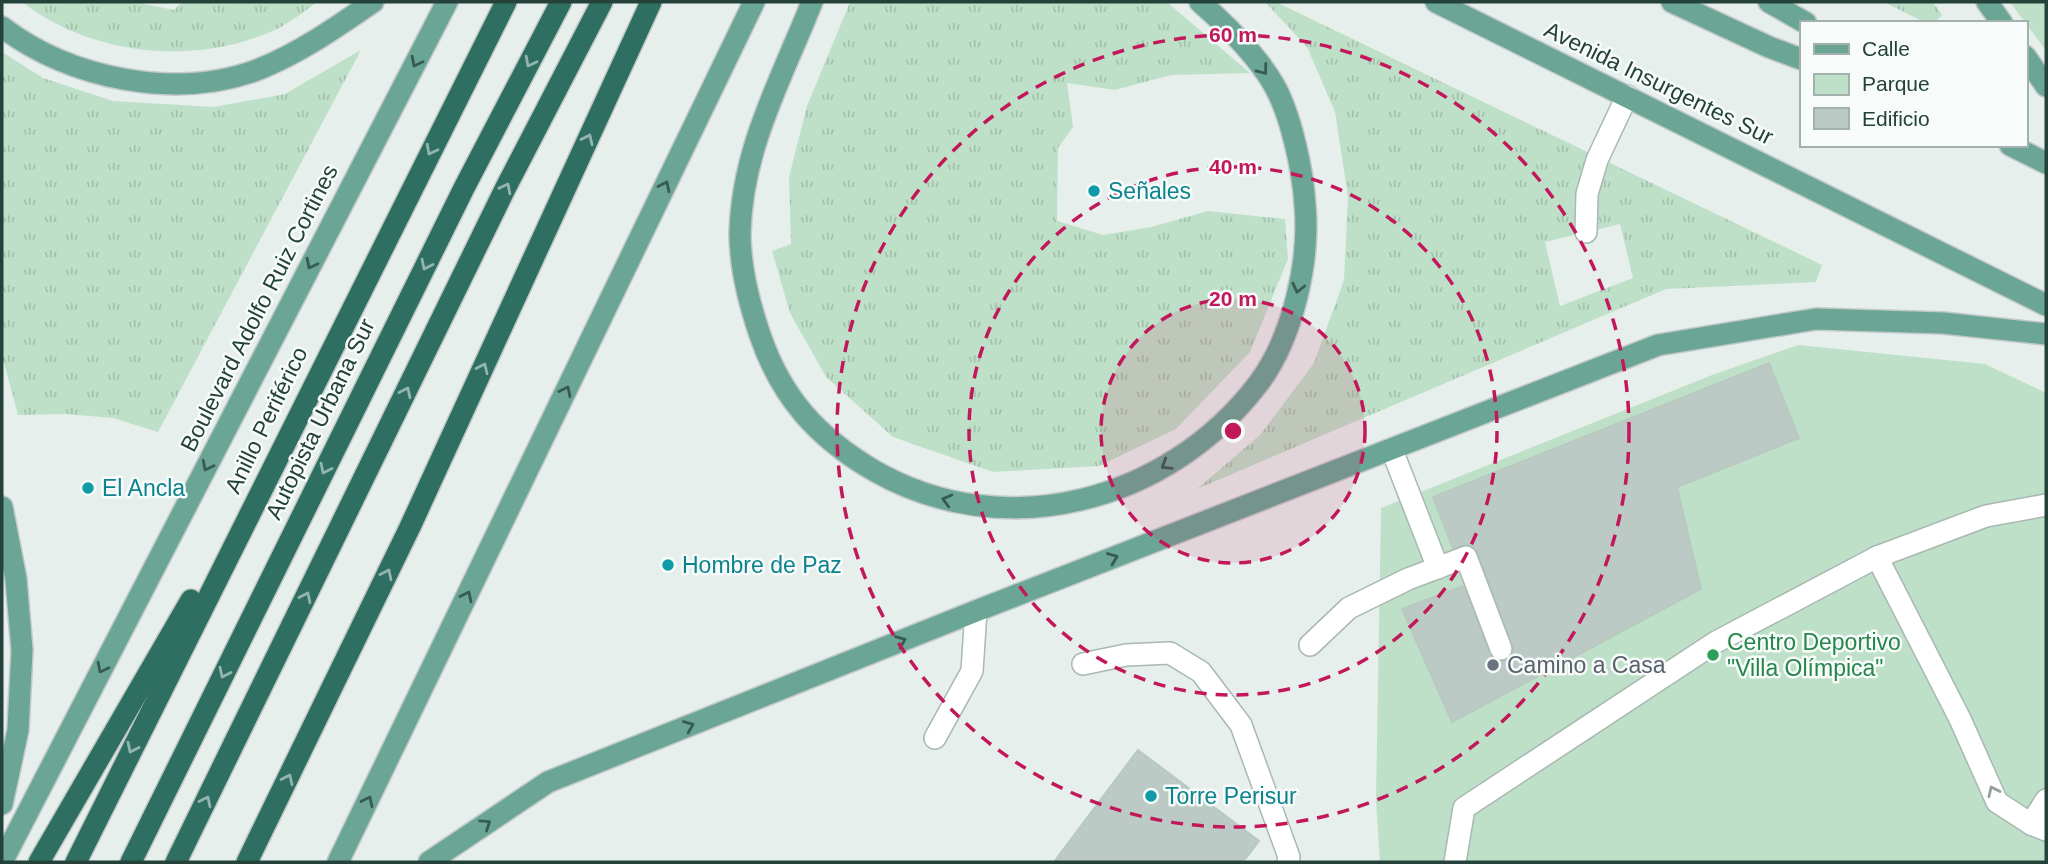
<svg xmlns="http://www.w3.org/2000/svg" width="2048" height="864" viewBox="0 0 2048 864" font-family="Helvetica,sans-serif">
<defs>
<pattern id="grass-tufts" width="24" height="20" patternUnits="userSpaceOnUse" patternTransform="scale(1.75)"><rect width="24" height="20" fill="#bfe0c8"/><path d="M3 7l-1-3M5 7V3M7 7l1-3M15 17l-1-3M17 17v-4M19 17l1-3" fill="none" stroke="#a4c1ad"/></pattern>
</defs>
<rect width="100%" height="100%" fill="#e6efeb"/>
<g fill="url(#grass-tufts)" fill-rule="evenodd">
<path d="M22 2H134L174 10 182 2H317C305 11 291 22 277 29 195 67 93 56 22 2Z"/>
<path d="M850 2H1167L1250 73 1171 75 1115 90 1067 83 1073 127 1058 148 1057 221 1103 235 1151 227 1208 211 1285 219 1288 259 1250 352 1176 429 1099 466 993 472 893 437 826 377 790 313 772 251 791 244 789 177 807 106Z"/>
<path d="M1265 2H1276L1822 265 1816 282 1666 289 1197 489 1260 435 1314 363 1344 280 1348 197 1335 112 1307 47ZM1620 224 1633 278 1560 306 1545 242Z"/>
<path d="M1884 2H1933L1942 15 1934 23H1926Z"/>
<path d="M361 50 158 432 113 418 67 414 18 415 2 355V52L43 78 113 101 214 107 285 94Z"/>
</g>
<g fill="#bfe0c8">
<path d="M2010 2H2046V50L2045 49Z"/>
<path d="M1798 345 1985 364 2046 393V862H1380L1376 801 1381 508 1712 375Z"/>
</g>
<g fill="#bbcac4" stroke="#b8c9c2" stroke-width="2">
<path d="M1769 363 1799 438 1677 487 1701 589 1452 722 1402 609 1463 586 1492 659 1505 661 1512 657 1514 650 1478 552 1469 544 1453 548 1433 497Z"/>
<path d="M1138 750 1259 841 1243 862H1054Z"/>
</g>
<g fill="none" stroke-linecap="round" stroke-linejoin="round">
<defs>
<g id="minor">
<path d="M1586 232 1587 194 1597 160 1627 96"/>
<path d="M1392 450 1438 568"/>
<path d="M1877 557 1986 516 2046 505"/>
<path d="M1310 645 1349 608 1408 579 1466 557 1501 649"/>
<path d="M1083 664 1126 655 1170 653 1201 672 1241 725 1289 857 1288 862"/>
<path d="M935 738 972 671 976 611"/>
<path d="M2031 824 2046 800"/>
<path d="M1455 862 1464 808 1716 642 1877 557 1960 719 1997 802 2031 824 2046 830"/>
</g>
<g id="major">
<path d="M812 2C782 78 742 148 740 233 740 267 749 303 760 335 781 397 817 437 873 470 1004 546 1168 502 1258 384 1293 338 1310 261 1305 205 1303 171 1291 115 1274 85 1257 55 1225 24 1200 2"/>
<path d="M1436 2 2046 305"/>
<path d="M1672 2 1769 47 1801 59"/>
<path d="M1769 2 1806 23"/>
<path d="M1987 2 2002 23"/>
<path d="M2 27C70 79 176 100 257 70 298 54 337 27 373 2"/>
<path d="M2025 56 2046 86"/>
<path d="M2010 145 2046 163"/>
<path d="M2 507 16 579 22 650 18 730 2 804"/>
<path d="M2 862 447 2"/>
<path d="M338 862 754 2"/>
<path d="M429 862 548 782 976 611 1658 345 1816 319 1943 323 2046 334"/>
</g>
<g id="highway">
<path d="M39 862 191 600"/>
<path d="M76 862 506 2"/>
<path d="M131 862 464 188 561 2"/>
<path d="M176 862 505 189 602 2"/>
<path d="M247 862 410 527 651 2"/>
</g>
</defs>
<use href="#minor" stroke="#a8b8b2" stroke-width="24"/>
<use href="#major" stroke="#c2cac8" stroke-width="24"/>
<use href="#highway" stroke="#c2cac8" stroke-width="24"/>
<use href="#minor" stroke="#fff" stroke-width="21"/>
<use href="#major" stroke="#6aa596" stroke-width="21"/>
<use href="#highway" stroke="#2f6f62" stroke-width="21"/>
</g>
<defs><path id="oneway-chevron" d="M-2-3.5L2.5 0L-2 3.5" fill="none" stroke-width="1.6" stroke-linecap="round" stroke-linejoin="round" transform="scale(1.75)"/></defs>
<g stroke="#365b51">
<use href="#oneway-chevron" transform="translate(416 62) rotate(117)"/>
<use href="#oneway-chevron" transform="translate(1263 70) rotate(53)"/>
<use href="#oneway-chevron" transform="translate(665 186) rotate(-64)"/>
<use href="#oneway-chevron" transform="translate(311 264) rotate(117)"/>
<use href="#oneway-chevron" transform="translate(1298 288) rotate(103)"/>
<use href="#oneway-chevron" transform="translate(566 391) rotate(-64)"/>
<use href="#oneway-chevron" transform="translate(1166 465) rotate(148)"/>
<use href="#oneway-chevron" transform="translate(207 466) rotate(117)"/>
<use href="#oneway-chevron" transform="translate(947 500) rotate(-165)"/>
<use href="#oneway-chevron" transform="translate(1113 558) rotate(-21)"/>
<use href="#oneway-chevron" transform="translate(467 596) rotate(-64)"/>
<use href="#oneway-chevron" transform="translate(901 641) rotate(-22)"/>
<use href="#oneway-chevron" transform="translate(102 668) rotate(117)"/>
<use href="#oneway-chevron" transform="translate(689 726) rotate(-22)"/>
<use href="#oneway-chevron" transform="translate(368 801) rotate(-64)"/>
<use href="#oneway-chevron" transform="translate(486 824) rotate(-34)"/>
</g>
<g stroke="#93b5ae">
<use href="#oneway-chevron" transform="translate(530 62) rotate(117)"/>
<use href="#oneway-chevron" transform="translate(588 139) rotate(-65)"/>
<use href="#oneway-chevron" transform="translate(431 150) rotate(117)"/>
<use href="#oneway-chevron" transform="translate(506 188) rotate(-63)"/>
<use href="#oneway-chevron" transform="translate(426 265) rotate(116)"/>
<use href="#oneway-chevron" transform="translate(483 368) rotate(-65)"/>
<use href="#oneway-chevron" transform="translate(406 392) rotate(-64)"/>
<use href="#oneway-chevron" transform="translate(325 469) rotate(116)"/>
<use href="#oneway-chevron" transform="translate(387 574) rotate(-64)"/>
<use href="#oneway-chevron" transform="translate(306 597) rotate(-64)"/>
<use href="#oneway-chevron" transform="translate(224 673) rotate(116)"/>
<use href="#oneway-chevron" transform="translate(132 748) rotate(116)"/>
<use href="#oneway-chevron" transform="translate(288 779) rotate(-64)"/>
<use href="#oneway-chevron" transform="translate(206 801) rotate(-64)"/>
</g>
<use stroke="#92a09c" href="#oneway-chevron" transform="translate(1993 791) rotate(-115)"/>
<circle cx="1233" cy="431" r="132" fill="#c2185b" fill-opacity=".12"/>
<g fill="none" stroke="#c2185b" stroke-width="3.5" stroke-dasharray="12 9">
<circle cx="1233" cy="431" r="132"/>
<circle cx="1233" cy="431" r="264"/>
<circle cx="1233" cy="431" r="396"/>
</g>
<g fill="#0f9aa8" stroke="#f7fbf9" stroke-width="2.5">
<circle cx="1094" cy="191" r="7"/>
<circle cx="88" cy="488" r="7"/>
<circle cx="668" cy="565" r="7"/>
<circle cx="1151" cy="796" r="7"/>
</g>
<circle fill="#2e9e5b" stroke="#f7fbf9" stroke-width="2.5" cx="1713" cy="655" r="7"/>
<circle fill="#6b7280" stroke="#f7fbf9" stroke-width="2.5" cx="1493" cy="665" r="7"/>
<g text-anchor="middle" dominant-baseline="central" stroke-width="5" stroke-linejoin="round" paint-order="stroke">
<g font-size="23" fill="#24423a" stroke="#f7fbf9">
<text transform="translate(1659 83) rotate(26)">Avenida Insurgentes Sur</text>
<text transform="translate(259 308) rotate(-63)">Boulevard Adolfo Ruiz Cortines</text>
<text transform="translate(320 419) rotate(-64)">Autopista Urbana Sur</text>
<text transform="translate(266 420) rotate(-64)">Anillo Periférico</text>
</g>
<g font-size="23" fill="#0d838f" stroke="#f7fbf9" text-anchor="start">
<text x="1108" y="191">Señales</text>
<text x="102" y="488">El Ancla</text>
<text x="682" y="565">Hombre de Paz</text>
<text x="1165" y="796">Torre Perisur</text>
</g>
<g font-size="23" fill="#27864d" stroke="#f7fbf9" text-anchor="start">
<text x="1727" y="642">Centro Deportivo<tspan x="1727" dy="26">"Villa Olímpica"</tspan></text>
</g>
<g font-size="23" fill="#5b616d" stroke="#f7fbf9" text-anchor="start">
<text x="1507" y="665">Camino a Casa</text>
</g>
</g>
<circle cx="1233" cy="431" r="10" fill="#c2185b" stroke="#f7fbf9" stroke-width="3.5"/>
<g font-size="21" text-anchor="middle" font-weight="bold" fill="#c2185b" stroke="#f7fbf9" stroke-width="5" stroke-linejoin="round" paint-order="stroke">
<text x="1233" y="42">60 m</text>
<text x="1233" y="174">40 m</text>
<text x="1233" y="306">20 m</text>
</g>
<rect width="2048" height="864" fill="none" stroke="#24423a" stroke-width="7"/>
<rect x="1800" y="21" width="228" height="126" fill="#f7fbf9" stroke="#a3b1ad" stroke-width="2"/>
<rect x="1814" y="44" width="35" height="10" fill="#6aa596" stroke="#a3b1ad" stroke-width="2"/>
<text x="1862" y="56" font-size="21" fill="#24423a">Calle</text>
<rect x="1814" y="74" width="35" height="21" fill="#bfe0c8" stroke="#a3b1ad" stroke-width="2"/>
<text x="1862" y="91" font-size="21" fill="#24423a">Parque</text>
<rect x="1814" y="108" width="35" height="21" fill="#bbcac4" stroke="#a3b1ad" stroke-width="2"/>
<text x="1862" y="126" font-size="21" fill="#24423a">Edificio</text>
</svg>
